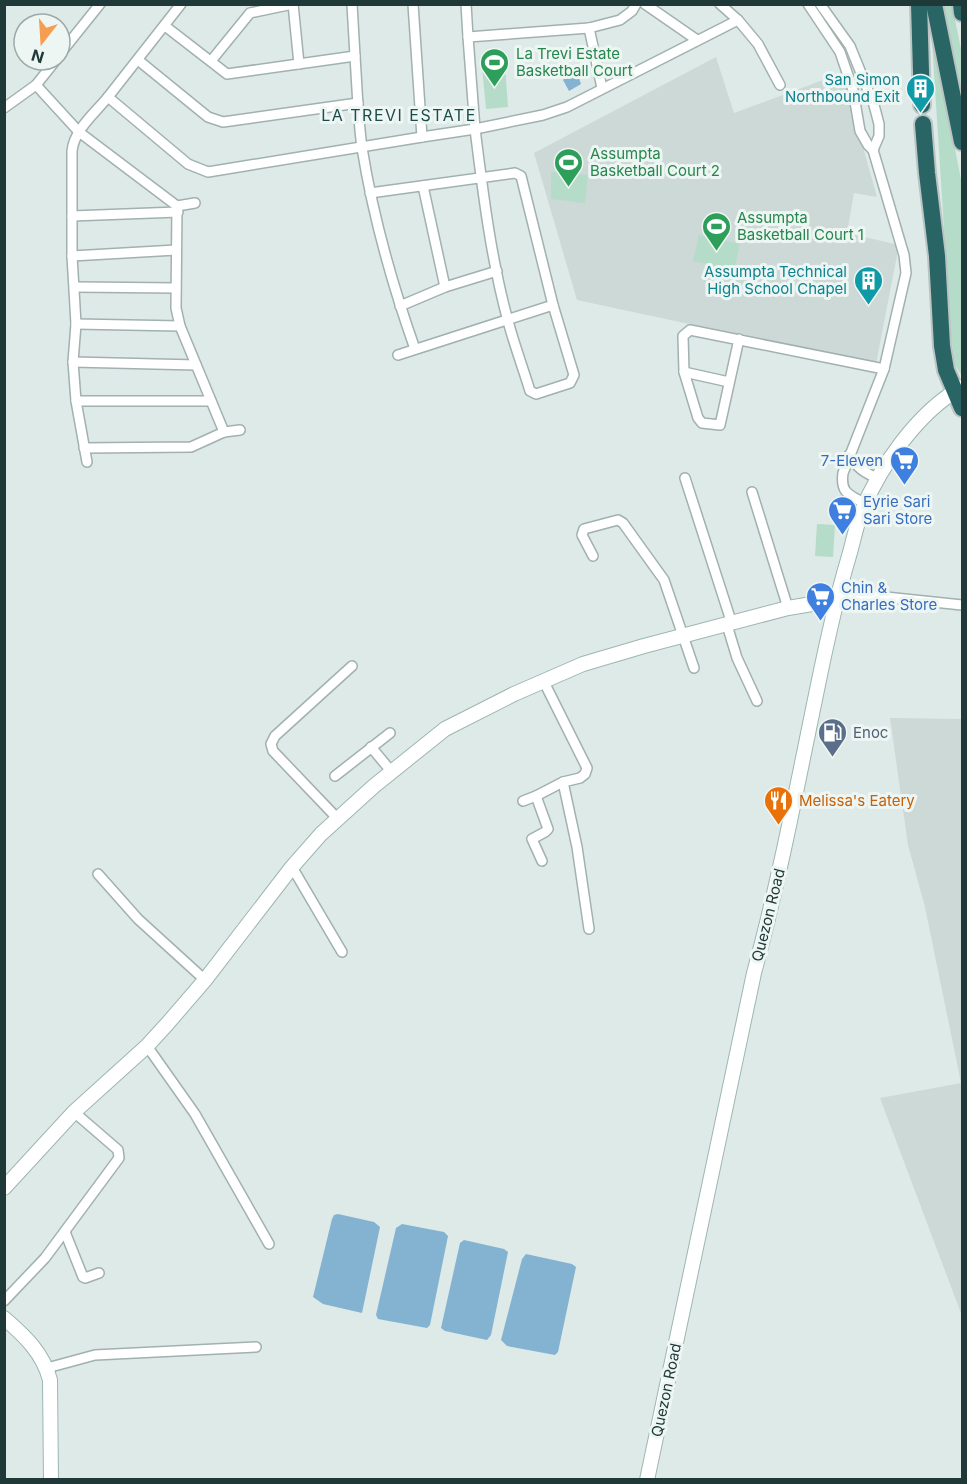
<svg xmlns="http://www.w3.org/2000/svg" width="967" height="1484" viewBox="0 0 967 1484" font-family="Inter,sans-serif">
<rect width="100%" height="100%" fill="#deeae7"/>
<g fill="#ccd9d6">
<path d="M716 57 734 113 842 73 877 197 854 193 847 233 899 245 876 364 577 300 534 153Z"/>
<path d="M890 718 962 719V1316L880 1098 961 1083 925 907 908 845Z"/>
</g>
<g fill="#b5dcc8">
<path d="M944 5H952L962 54V97Z"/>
<path d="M931 26 962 185V376L955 365 951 337Z"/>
<path d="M505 66 508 107 486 109 482 67Z"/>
<path d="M551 172 588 175 585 203 551 199Z"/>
<path d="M699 235 740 244 734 270 693 261Z"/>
<path d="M817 524 835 525 833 557 815 556Z"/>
</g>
<g fill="#83b3d1">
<path d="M572 69 576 70 581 84 569 91 563 80Z"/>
<path d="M338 1214 374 1222 380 1227 362 1313 323 1304 313 1297 332 1219 334 1215Z"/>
<path d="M402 1224 444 1232 448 1236 430 1325 427 1328 378 1319 376 1315 396 1228Z"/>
<path d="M464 1240 504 1249 508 1252 491 1335 487 1340 445 1331 441 1328 460 1243Z"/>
<path d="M526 1254 572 1264 576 1267 558 1352 555 1355 507 1346 501 1340 522 1259Z"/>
</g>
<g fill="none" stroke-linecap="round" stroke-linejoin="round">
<defs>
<g id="street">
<path d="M181 4 108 97 188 164 208 172 422 137"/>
<path d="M293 4 299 64"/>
<path d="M352 4 355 56"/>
<path d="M413 4 422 137 475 129 468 37 589 28 620 20 632 11 636 4"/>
<path d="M466 4 468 37"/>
<path d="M645 4 697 40"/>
<path d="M720 4 738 20 758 44 780 85"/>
<path d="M808 4 840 52 853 90 860 131 868 145 873 150 904 255 906 273 884 369 843 473C840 494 850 495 866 504"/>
<path d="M820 4 850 46 874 105 879 124V136L873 150"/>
<path d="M165 26 227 74 355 56C357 86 358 118 362 148 373 216 392 284 415 349"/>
<path d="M589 28 602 88"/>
<path d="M60 54 100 4"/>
<path d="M138 60 208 117 223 122 358 103"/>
<path d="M211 61 250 13 293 4"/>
<path d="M36 85 79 132 177 206 176 308 180 326 224 432"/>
<path d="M4 108 36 85 56 60"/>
<path d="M423 186 445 287"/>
<path d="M370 193 515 173 521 176 553 305 574 375 570 383 536 394 530 391C523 368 514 344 508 321 491 259 483 193 475 129L543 115 567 107 738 20"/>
<path d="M177 206 195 203"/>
<path d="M72 216 178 212"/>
<path d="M72 256 176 250"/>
<path d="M75 287 176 288"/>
<path d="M400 306 445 287 497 271"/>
<path d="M76 324 180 326"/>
<path d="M739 339 720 425 702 423 698 418 684 372 683 336 690 330 884 369"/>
<path d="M398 355 553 305"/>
<path d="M73 362 196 365"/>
<path d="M684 372 729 382"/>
<path d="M76 401H211"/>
<path d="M84 448 191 447 224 432 240 430"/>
<path d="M849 455C857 468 865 473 879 479"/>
<path d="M87 462 76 401 73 362 76 324 72 256V151C74 130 95 113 108 97"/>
<path d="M685 478 732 624"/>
<path d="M752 492 788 608"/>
<path d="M593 556 582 535 584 529 618 520 623 523 664 580 694 668"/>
<path d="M838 592 962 605"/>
<path d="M727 625 737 658 757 701"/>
<path d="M371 747 391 771"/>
<path d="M335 776 390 733"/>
<path d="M563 782 577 847 589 929"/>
<path d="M523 801 536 796"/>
<path d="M337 818 273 751 271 744 275 736 352 666"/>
<path d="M542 861 532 839 545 832 548 829 536 796 563 782 580 778 585 774 587 768 544 682"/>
<path d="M292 867 342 952"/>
<path d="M98 874 138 919 205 980"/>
<path d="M147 1046 195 1114 269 1244"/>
<path d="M65 1232 83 1277 85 1278 99 1273"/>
<path d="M4 1301 45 1258 119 1158 118 1150 74 1112"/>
<path d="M47 1368 95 1355 256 1347"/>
</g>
<g id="secondary">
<path d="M4 1188 74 1112 147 1046 168 1023 205 980 292 867 321 834 374 786 445 729 514 694 583 664 644 646 788 608 824 602 835 603"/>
<path d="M4 1318C25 1336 43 1353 50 1380L51 1480"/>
<path d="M647 1480 754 973C780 878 798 781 818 685 827 641 836 599 849 556 853 542 856 527 861 513 880 466 918 412 962 387"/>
</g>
<g id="highway">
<path d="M919 4 922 105"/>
<path d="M934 4 962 142"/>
<path d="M961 4 962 13"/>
<path d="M923 124 927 173 937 256 942 346 946 370 962 408"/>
</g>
</defs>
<use href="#street" stroke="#a1b1af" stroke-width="12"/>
<use href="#secondary" stroke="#9db6b2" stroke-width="16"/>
<use href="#highway" stroke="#bcc4c3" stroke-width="20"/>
<use href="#street" stroke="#fff" stroke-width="9"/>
<use href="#secondary" stroke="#fff" stroke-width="14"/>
<use href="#highway" stroke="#2a6566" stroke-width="16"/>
</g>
<defs>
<symbol id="stadium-pin" viewBox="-11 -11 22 30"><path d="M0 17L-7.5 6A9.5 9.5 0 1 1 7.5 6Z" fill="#2e9e5b" stroke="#eef6f4"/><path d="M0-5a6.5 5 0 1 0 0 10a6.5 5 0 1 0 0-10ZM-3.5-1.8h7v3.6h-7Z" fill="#fff"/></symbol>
<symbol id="building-pin" viewBox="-11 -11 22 30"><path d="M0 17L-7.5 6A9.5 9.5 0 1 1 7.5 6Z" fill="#0f9aa8" stroke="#eef6f4"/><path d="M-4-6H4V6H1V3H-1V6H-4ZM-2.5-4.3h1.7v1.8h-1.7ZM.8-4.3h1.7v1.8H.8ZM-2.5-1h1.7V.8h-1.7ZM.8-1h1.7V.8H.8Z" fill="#fff"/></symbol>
<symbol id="supermarket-pin" viewBox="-11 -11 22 30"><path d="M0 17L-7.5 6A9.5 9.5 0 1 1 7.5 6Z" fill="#3f7fe0" stroke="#eef6f4"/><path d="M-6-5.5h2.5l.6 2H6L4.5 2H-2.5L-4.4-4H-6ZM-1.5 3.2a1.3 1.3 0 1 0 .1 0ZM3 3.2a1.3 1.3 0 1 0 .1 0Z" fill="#fff"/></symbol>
<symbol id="fuel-pin" viewBox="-11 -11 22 30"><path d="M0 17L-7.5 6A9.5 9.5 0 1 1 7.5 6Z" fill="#5c6f8a" stroke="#eef6f4"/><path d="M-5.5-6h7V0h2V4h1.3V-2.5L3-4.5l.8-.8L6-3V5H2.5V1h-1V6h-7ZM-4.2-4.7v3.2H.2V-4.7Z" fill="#fff"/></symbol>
<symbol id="restaurant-pin" viewBox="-11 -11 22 30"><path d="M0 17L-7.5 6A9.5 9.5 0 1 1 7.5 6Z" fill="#e8710a" stroke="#eef6f4"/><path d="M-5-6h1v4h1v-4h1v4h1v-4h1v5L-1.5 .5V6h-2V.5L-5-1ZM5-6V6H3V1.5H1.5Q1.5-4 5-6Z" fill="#fff"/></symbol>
</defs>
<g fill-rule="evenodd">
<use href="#stadium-pin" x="478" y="46" width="33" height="45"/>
<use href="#building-pin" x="904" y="72" width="33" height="45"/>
<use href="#stadium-pin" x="552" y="146" width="33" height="45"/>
<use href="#stadium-pin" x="700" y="210" width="33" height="45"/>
<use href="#building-pin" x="852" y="264" width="33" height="45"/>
<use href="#supermarket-pin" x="888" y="444" width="33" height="45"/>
<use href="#supermarket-pin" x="826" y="494" width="33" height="45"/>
<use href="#supermarket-pin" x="804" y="580" width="33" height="45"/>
<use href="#fuel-pin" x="816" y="716" width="33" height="45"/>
<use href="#restaurant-pin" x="762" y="784" width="33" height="45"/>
</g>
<g text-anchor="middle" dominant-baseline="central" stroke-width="6" stroke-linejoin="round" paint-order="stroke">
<g font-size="15" fill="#27864d" stroke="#eef6f4" text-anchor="start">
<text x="516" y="53">La Trevi Estate<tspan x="516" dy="17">Basketball Court</tspan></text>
<text x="590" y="153">Assumpta<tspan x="590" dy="17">Basketball Court 2</tspan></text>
<text x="737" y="217">Assumpta<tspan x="737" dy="17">Basketball Court 1</tspan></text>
</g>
<g font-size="15" fill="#0d838f" stroke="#eef6f4" text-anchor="end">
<text x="900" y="79">San Simon<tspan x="900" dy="17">Northbound Exit</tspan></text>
<text x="847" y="271">Assumpta Technical<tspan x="847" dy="17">High School Chapel</tspan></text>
</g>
<g font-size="15" fill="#366cbe" stroke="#eef6f4" text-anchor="start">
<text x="883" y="460" text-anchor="end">7-Eleven</text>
<text x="863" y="501">Eyrie Sari<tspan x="863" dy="17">Sari Store</tspan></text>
<text x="841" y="587">Chin &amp;<tspan x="841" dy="17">Charles Store</tspan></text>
</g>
<g font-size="15" fill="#4e5e75" stroke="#eef6f4" text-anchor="start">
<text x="853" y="732">Enoc</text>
</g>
<g font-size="15" fill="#c56008" stroke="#eef6f4" text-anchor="start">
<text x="799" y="800">Melissa's Eatery</text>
</g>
<g font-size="15" fill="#1f3938" stroke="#eef6f4">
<text transform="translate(768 915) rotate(-76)">Quezon Road</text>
<text transform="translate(666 1390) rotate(-78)">Quezon Road</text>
</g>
<g font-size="16" letter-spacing="1.5" fill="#1b4b4b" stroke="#eef6f4">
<text x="399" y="115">LA TREVI ESTATE</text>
</g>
</g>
<rect width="967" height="1484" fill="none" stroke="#1f3938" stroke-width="12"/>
<g transform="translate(42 42) rotate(197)"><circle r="28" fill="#eef6f4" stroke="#9baaa9" stroke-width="1.5"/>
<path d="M0-4.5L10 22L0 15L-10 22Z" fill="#f59e51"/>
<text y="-9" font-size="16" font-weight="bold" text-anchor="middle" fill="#1f3938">N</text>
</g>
</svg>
